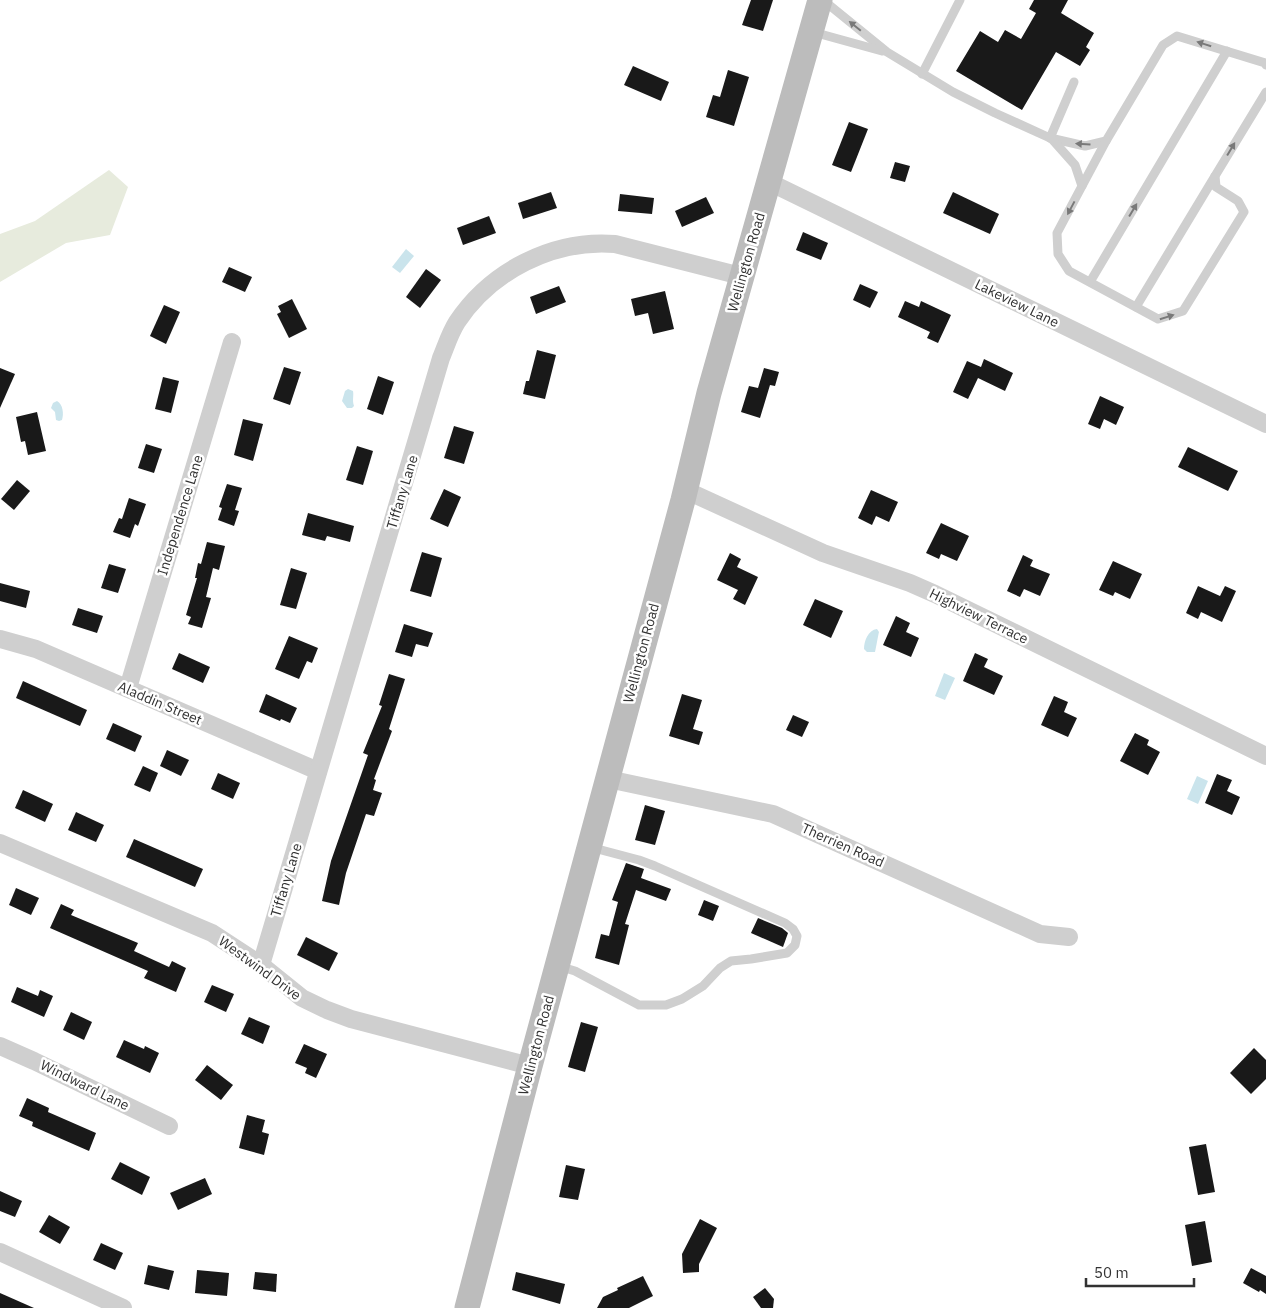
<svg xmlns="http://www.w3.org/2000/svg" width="1266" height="1308" viewBox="0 0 1266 1308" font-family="'IBM Plex Sans',sans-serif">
<rect width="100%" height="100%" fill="#fff"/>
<path fill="#e7ebdd" d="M109 170 128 187 110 235 66 243 0 282V234L35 221Z"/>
<g fill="#cae4ec">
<path d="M406 249 414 256 400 273 392 267Z"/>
<path d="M348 389 353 391C354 396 352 400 354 406L352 408H347L342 401 345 391Z"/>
<path d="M57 401C63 404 64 414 62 420L59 421 56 420 55 412 51 408 53 403Z"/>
<path d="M877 629 879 632C878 636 876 648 875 652H867L864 649C864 641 868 630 877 629Z"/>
<path d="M944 673 955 678 945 700 935 696Z"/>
<path d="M1197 776 1208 781 1198 804 1187 799Z"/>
</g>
<g fill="#191919">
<path d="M751 0H773L763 31 742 25Z"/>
<path d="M1034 0H1068L1061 13 1094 33 1086 47 1090 50 1080 66 1056 52 1022 110 956 71 980 31 998 42 1005 30 1021 39 1036 13 1029 9Z"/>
<path d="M633 66 669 82 661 101 624 85Z"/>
<path d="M728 70 749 77 734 126 706 117 713 95 720 97Z"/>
<path d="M849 122 868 129 851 172 832 165Z"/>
<path d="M895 162 910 166 905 182 890 178Z"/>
<path d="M551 192 557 208 523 219 518 203Z"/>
<path d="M953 192 999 214 990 234 943 213Z"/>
<path d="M620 194 654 198 652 214 618 211Z"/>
<path d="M706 197 714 213 682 227 675 211Z"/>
<path d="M489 216 496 233 463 245 457 228Z"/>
<path d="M803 232 828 243 821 260 796 250Z"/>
<path d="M229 267 252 277 245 292 222 282Z"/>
<path d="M426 269 441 280 420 308 406 297Z"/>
<path d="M860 284 878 292 870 308 853 300Z"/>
<path d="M559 286 566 302 536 314 530 297Z"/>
<path d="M665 291 674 329 653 334 648 313 635 316 631 299Z"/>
<path d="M292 299 307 329 289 338 277 314 281 312 278 306Z"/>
<path d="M905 301 919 307 921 301 951 315 938 343 927 338 930 332 898 317Z"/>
<path d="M164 305 180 312 166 344 150 336Z"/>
<path d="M537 350 556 355 545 399 523 394 526 381H529Z"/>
<path d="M984 359 1013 373 1005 391 978 378 968 399 953 392 967 361 981 367Z"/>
<path d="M284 367 301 372 290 405 273 399Z"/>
<path d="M0 368 15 374 0 408Z"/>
<path d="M764 368 779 372 775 386 770 385 760 418 741 412 749 386 758 388Z"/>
<path d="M378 376 394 382 383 415 367 409Z"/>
<path d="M163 377 179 381 171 413 155 409Z"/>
<path d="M1100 396 1124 407 1116 425 1104 419 1100 429 1088 424Z"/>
<path d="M37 412 46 451 28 455 25 441 21 442 16 417Z"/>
<path d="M243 419 263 424 253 461 234 455Z"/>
<path d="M454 426 474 432 464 464 444 458Z"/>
<path d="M146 444 162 449 154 473 138 468Z"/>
<path d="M357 446 373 451 363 485 346 480Z"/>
<path d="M1188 447 1238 471 1228 491 1178 467Z"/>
<path d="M17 480 30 491 14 510 1 499Z"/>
<path d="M227 484 242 488 235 510 239 511 234 526 218 520 222 508 219 507Z"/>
<path d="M444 489 461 497 448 527 430 519Z"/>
<path d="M871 490 898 502 889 522 876 516 872 525 858 518Z"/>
<path d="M129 498 146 504 138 526 135 524 130 538 113 532 119 518 122 519Z"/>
<path d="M308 513 354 526 350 542 327 536 325 541 302 535Z"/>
<path d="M941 523 969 536 957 561 941 554 939 559 926 553Z"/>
<path d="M207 542 225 546 219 570 213 568 206 597 211 598 202 628 188 624 191 617 186 615 197 578H195L198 563 201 564Z"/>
<path d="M422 552 442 558 431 597 410 591Z"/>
<path d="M730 553 741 559 737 567 758 577 745 605 733 599 738 590 717 580Z"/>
<path d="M1023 555 1033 560 1030 566 1050 574 1040 596 1024 589 1020 597 1007 591Z"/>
<path d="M1113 561 1142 574 1130 599 1115 592 1113 596 1099 590Z"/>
<path d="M109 564 126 569 118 593 101 588Z"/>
<path d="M291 568 307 573 296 609 280 605Z"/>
<path d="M0 583 30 591 26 608 0 601Z"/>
<path d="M1198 586 1220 596 1225 586 1236 591 1222 622 1201 612 1198 619 1186 613Z"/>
<path d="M815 599 843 611 831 638 803 625Z"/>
<path d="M78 608 103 616 97 633 72 625Z"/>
<path d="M896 616 910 623 906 632 919 638 911 657 883 645Z"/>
<path d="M404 624 433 633 428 647 416 644 412 657 395 652Z"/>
<path d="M289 636 318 648 312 663 307 661 299 679 275 669Z"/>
<path d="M179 653 210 667 203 683 172 669Z"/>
<path d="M975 653 988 659 984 667 1003 676 994 695 963 681Z"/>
<path d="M389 674 405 679 389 729 392 731 374 779 376 780 373 790 382 793 374 816 366 814 346 873 339 905 322 901 331 861 368 755 363 753 382 706 379 705Z"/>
<path d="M23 681 87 710 80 726 16 698Z"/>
<path d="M266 694 297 708 290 723 281 719 280 721 259 712Z"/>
<path d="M682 694 702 700 693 729 703 732 699 745 669 736Z"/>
<path d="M1054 696 1068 702 1064 712 1077 718 1068 737 1041 725Z"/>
<path d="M793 715 809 722 802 737 786 730Z"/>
<path d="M113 723 142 736 135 752 106 739Z"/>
<path d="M1135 733 1149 740 1147 745 1160 752 1148 775 1120 761Z"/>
<path d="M167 750 189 760 181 776 160 766Z"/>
<path d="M143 766 158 773 150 792 134 785Z"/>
<path d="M218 773 240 783 233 799 211 789Z"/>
<path d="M1217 774 1232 780 1227 791 1240 797 1232 815 1205 803Z"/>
<path d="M23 790 53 804 45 822 15 808Z"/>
<path d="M645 805 665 811 655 845 635 840Z"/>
<path d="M76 812 104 825 96 842 68 830Z"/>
<path d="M134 839 203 869 195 887 126 857Z"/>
<path d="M626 863 644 869 641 878 671 889 666 901 636 890 625 924 629 925 619 965 595 958 601 934 609 936 618 902 612 900Z"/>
<path d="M16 888 39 898 31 915 9 905Z"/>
<path d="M704 900 719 906 713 921 698 915Z"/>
<path d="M61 904 74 910 71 915 138 943 134 951 169 967 172 961 186 968 176 992 144 978 148 971 50 928Z"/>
<path d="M758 918 782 928 788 933 783 947 751 933Z"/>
<path d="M306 937 338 953 329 971 297 955Z"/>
<path d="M212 985 234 994 226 1012 204 1002Z"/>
<path d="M17 987 38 996 40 990 53 996 44 1017 11 1002Z"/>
<path d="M71 1012 92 1022 84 1040 63 1030Z"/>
<path d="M249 1017 270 1026 263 1044 241 1034Z"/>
<path d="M581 1022 598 1027 585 1072 568 1067Z"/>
<path d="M124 1040 144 1049 145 1046 159 1053 150 1073 116 1057Z"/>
<path d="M304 1044 327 1054 316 1078 305 1073 307 1068 295 1063Z"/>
<path d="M1254 1048 1266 1060V1079L1251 1094 1230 1073Z"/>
<path d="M207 1065 233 1085 221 1100 195 1080Z"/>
<path d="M27 1098 49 1108 48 1112 96 1133 89 1151 32 1126 33 1122 19 1116Z"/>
<path d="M247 1115 265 1120 262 1132 269 1134 264 1155 239 1148Z"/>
<path d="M1206 1144 1215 1192 1198 1195 1189 1147Z"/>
<path d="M120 1162 150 1177 142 1195 111 1179Z"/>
<path d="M566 1165 585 1169 578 1200 559 1197Z"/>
<path d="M205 1178 212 1194 178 1210 170 1193Z"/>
<path d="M0 1191 22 1201 15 1217 0 1211Z"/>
<path d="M49 1215 70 1227 60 1244 39 1232Z"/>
<path d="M700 1219 717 1228 699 1264V1272L683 1273 682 1254Z"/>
<path d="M1205 1221 1212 1262 1192 1266 1185 1225Z"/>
<path d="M101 1243 123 1253 115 1270 93 1260Z"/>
<path d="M148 1265 174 1271 169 1290 144 1284Z"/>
<path d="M1251 1268 1266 1276V1294L1260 1290 1259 1292 1243 1283Z"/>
<path d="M197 1270 229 1273 227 1296 195 1293Z"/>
<path d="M255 1272 277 1274 276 1292 253 1289Z"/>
<path d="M516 1272 565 1284 560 1304 512 1290Z"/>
<path d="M643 1276 653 1296 629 1308H597L603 1297 618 1290 617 1288Z"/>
<path d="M765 1288 774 1299 773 1308H761L753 1297Z"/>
<path d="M0 1293 34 1308H0Z"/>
</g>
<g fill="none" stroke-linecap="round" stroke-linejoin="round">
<g stroke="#cfcfcf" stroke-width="9">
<path d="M823 0 887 52 953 92 995 113 1050 138 1085 146 1106 141 1163 45 1177 36 1265 63 1266 65"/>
<path d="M813 32 882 51"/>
<path d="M922 74 960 0"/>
<path d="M1050 138 1074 82"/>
<path d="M1051 138 1075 165 1082 186 1057 233 1058 254 1069 271 1158 319 1183 311 1244 212 1238 201 1216 187 1215 176 1266 92"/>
<path d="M1082 186 1106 141"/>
<path d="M1090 282 1227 51"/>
<path d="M1136 307 1215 176"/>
<path d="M558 966 575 971 639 1005H666L682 999 703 986 720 968 731 961 751 959 787 953 795 945 797 936 793 929 785 923 655 866 639 860 590 847"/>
</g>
<g stroke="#cfcfcf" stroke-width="18">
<path d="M769 182 1266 424"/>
<path d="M685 490 823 553 910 583 935 594 1266 756"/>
<path d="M0 639 36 649 318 771"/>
<path d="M128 688 232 342"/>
<path d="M608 779 773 814 1040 934 1069 937"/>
<path d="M0 843 212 933 261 965 302 998 327 1010 351 1019 530 1066"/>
<path d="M261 965 441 358C446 346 450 333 457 322 491 271 553 239 615 244L741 276"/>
<path d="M0 1046 34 1061 169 1126"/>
<path d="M0 1252 123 1308"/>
</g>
<path stroke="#bcbcbc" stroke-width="25" d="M467 1308 530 1066 683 500 709 393 820 0"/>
</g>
<defs><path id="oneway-solid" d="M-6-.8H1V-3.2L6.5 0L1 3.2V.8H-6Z" transform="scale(1.25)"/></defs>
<g fill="#797979">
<use href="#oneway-solid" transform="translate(855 26) rotate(-141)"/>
<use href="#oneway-solid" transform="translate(1204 44) rotate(-163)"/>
<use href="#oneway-solid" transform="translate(1083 144) rotate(-176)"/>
<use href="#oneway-solid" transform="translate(1231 149) rotate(-59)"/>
<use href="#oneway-solid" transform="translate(1071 208) rotate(118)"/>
<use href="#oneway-solid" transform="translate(1133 210) rotate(-59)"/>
<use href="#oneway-solid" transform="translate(1167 317) rotate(-18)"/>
</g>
<g text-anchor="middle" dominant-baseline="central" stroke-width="5" stroke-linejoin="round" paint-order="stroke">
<g font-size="14" fill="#323232" stroke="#fff">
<text transform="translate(746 262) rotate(-74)">Wellington Road</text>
<text transform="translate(1017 303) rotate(26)">Lakeview Lane</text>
<text transform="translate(402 492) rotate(-73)">Tiffany Lane</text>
<text transform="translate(180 515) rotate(-73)">Independence Lane</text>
<text transform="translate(979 616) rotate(26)">Highview Terrace</text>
<text transform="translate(641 653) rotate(-75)">Wellington Road</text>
<text transform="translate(160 703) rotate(23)">Aladdin Street</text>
<text transform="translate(843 845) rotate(24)">Therrien Road</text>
<text transform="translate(286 880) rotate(-73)">Tiffany Lane</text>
<text transform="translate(260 968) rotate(36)">Westwind Drive</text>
<text transform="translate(536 1045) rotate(-75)">Wellington Road</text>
<text transform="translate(85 1085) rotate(26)">Windward Lane</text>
</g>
</g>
<path d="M1086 1278v8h108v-8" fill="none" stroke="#323232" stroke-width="2.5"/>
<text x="1094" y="1278" font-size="15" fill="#323232" stroke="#ffffff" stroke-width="4" paint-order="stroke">50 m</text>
</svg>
